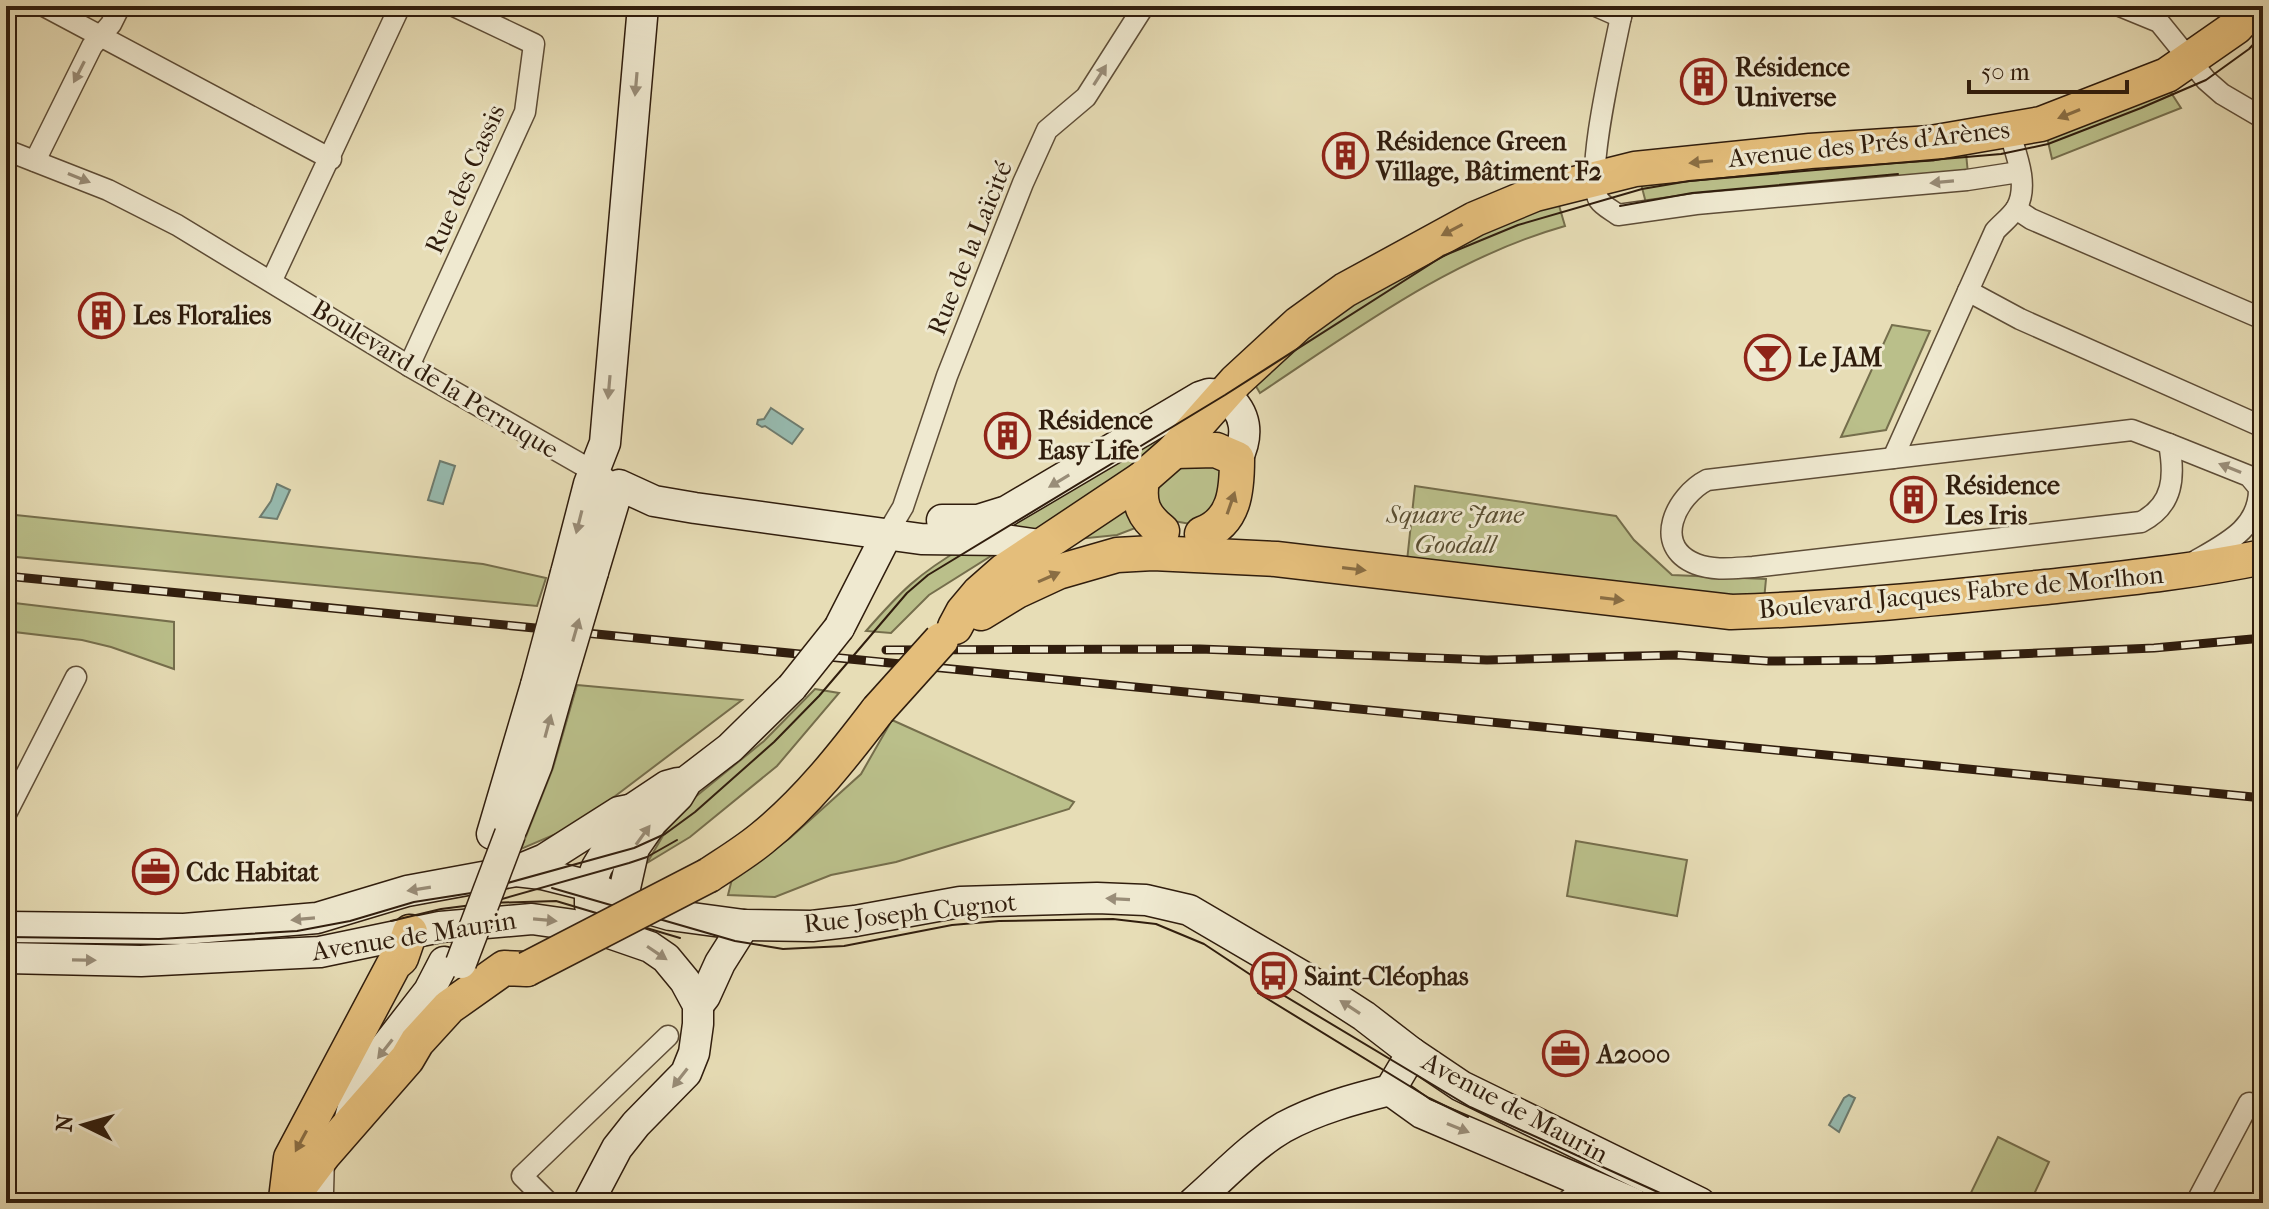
<svg xmlns="http://www.w3.org/2000/svg" width="2269" height="1209" viewBox="0 0 2269 1209" font-family="'IM FELL French Canon',serif">
<rect width="100%" height="100%" fill="#e7ddb6"/>
<filter id="stains"><feTurbulence type="fractalNoise" baseFrequency=".0025" numOctaves="4"/><feColorMatrix values="0 0 0 0 .2 0 0 0 0 .09 0 0 0 0 .02 0 0 0 .5 -.17"/></filter>
<radialGradient id="worn" r=".72"><stop offset=".6" stop-color="#630" stop-opacity="0"/><stop offset="1" stop-color="#630" stop-opacity=".3"/></radialGradient>
<g fill="#babf8a" stroke="#756e4c" stroke-width="2">
<path d="M2168 88 2181 108 2052 159 2046 133Z"/>
<path d="M1966 153 1968 174 1647 207 1640 180Z"/>
<path d="M1558 202 1565 226C1452 258 1358 328 1260 393L1254 383 1310 328 1443 248Z"/>
<path d="M1892 325 1930 331 1886 430 1841 437Z"/>
<path d="M1198 404 1153 455 1031 534 984 532Z"/>
<path d="M1182 464H1214L1222 474 1226 493 1196 525 1168 520 1156 504 1157 488Z"/>
<path d="M1415 486 1616 516 1634 540 1672 575 1766 579 1764 600 1407 561Z"/>
<path d="M1127 502 1138 527 1117 535 1078 539Z"/>
<path d="M6 514 483 564 546 578 537 606 6 556Z"/>
<path d="M964 547 1002 549 929 595 891 633 866 631C901 591 918 574 964 547Z"/>
<path d="M6 602 174 622V669L111 647 82 640 6 631Z"/>
<path d="M577 685 742 700 577 825 521 849 553 768Z"/>
<path d="M815 689 839 693 777 766 690 837 647 863 671 822 689 802 764 741Z"/>
<path d="M892 720 1074 802 1069 809 896 862 831 875 775 897 728 895 732 879 790 838 861 774Z"/>
<path d="M1576 841 1687 860 1677 916 1567 896Z"/>
<path d="M1998 1137 2049 1162 2030 1203H1966Z"/>
</g>
<g fill="#97bbb0" stroke="#6e7c6f" stroke-width="2">
<path d="M771 408 803 429 792 444 765 426 762 427 757 424 758 420 764 419Z"/>
<path d="M440 461 455 466 443 504 428 500Z"/>
<path d="M277 484 290 490 277 519 260 517 271 501Z"/>
<path d="M1849 1095 1855 1098 1839 1132 1829 1125 1844 1098Z"/>
</g>
<g fill="none" stroke-linecap="round" stroke-linejoin="round">
<defs>
<g id="street">
<path d="M44 6 331 159"/>
<path d="M1596 6 1621 17"/>
<path d="M1623 6C1617 40 1583 176 1599 200 1603 206 1613 211 1618 215L1696 204 1967 180 2019 172"/>
<path d="M2120 6 2159 22 2206 80 2222 94 2263 118"/>
<path d="M6 150 108 190 177 225 409 366 605 478"/>
<path d="M35 161 92 46 111 24 120 6"/>
<path d="M2016 209 2031 219 2263 319"/>
<path d="M272 280 400 6"/>
<path d="M1968 291 2020 319 2263 427"/>
<path d="M409 366 525 112 534 44 454 6"/>
<path d="M2132 430 2169 444C2175 476 2174 505 2141 522L1753 567C1734 568 1714 571 1696 564 1651 546 1676 496 1707 480Z"/>
<path d="M2169 444 2249 476 2259 488C2260 527 2227 543 2197 560"/>
<path d="M1893 458 1995 231C2002 223 2012 216 2017 207 2029 184 2016 154 2009 131"/>
<path d="M887 534 903 507 947 376 1023 183 1047 130 1086 97 1144 6"/>
<path d="M6 814 76 677"/>
<path d="M316 1203 323 1192 324 1157"/>
<path d="M549 1203 522 1176 668 1036"/>
<path d="M1565 1203 1589 1182"/>
<path d="M2196 1203 2249 1103"/>
</g>
<g id="secondary">
<path d="M942 520H978L1007 511 1200 397 1209 394 1225 395C1247 413 1249 435 1237 459"/>
<path d="M593 572 619 485 654 501 695 508 921 539 1005 540 1040 545"/>
<path d="M566 573 589 484 605 443 643 6"/>
<path d="M839 628 887 534"/>
<path d="M512 828 537 765 559 687"/>
<path d="M492 834 536 685"/>
<path d="M516 871 545 859 619 812 629 810"/>
<path d="M590 905V886L597 867 631 810 667 786 678 783"/>
<path d="M610 917 622 901 634 848 652 822 678 796 687 781 730 748 792 687"/>
<path d="M6 927 184 929 317 918 407 891 516 871 542 874 590 886 622 901 670 915 744 925 812 926 855 921 960 902 1097 898 1146 900 1189 910 1307 979 1364 1016 1412 1053 1461 1086 1700 1203"/>
<path d="M6 958 141 961 320 952 440 927 532 919 595 928 650 947 666 958 685 981 698 1005V1024L694 1053 686 1073 636 1124 617 1148 588 1203"/>
<path d="M698 1005 705 996 720 963 744 925"/>
<path d="M1390 1090 1422 1113 1633 1203"/>
<path d="M348 1126 360 1080 429 991 444 962"/>
<path d="M1193 1203C1222 1178 1251 1146 1284 1127 1317 1109 1354 1099 1390 1090L1412 1053"/>
</g>
<g id="primary">
<path d="M1174 451 1216 450 1237 459C1237 490 1235 522 1202 534"/>
<path d="M1142 479C1138 504 1143 516 1162 531"/>
<path d="M981 613 1017 591 1058 572 1117 555 1153 553 1276 559 1731 612C1836 609 1941 598 2046 587 2119 579 2191 572 2263 557"/>
<path d="M955 627 963 612 979 593 1004 571 1142 479 1174 451 1236 381 1298 324 1345 290 1475 219 1535 194 1635 169 1810 151 1931 143 2041 124 2167 75 2236 27 2255 6"/>
<path d="M709 875C727 863 745 852 761 839 806 803 843 756 878 710"/>
<path d="M286 1199 291 1158 394 964 401 958 410 932"/>
<path d="M287 1203 324 1154 407 1059 417 1042 449 1007 504 968 527 969"/>
</g>
</defs>
<use href="#street" stroke="#5e4d37" stroke-width="23"/>
<use href="#secondary" stroke="#301d0d" stroke-width="33"/>
<use href="#primary" stroke="#301d0d" stroke-width="37"/>
<use href="#street" stroke="#efe9d0" stroke-width="20"/>
<use href="#secondary" stroke="#efe9d0" stroke-width="30"/>
<use href="#primary" stroke="#e4be7b" stroke-width="34"/>
<g stroke="#301d0d" stroke-width="2">
<path d="M1620 206 1692 193 1898 174"/>
<path d="M552 888 735 941 783 949 844 946 952 925 999 921 1113 919 1156 924 1204 944 1263 983 1470 1107 1682 1203"/>
<path d="M475 892 634 848 665 834 695 812 774 742 819 696 907 593 928 575 1225 395 1443 256 1518 225 1642 189 1689 181 2001 154 2048 144 2141 108 2206 80 2249 49 2263 34"/>
<path d="M488 903 629 863 647 857 677 840"/>
<path d="M391 921 441 909 488 903 556 901 680 938"/>
<path d="M6 937 159 939 297 931 350 921 414 902 484 891"/>
<path d="M1258 993 1429 1098 1468 1117"/>
</g>
<defs>
<g id="rail">
<path d="M6 576 2263 798"/>
<path d="M886 650 1200 649 1487 660 1677 655 1768 661 1875 660 2154 648 2263 638"/>
</g>
</defs>
<use href="#rail" stroke="#301d0d" stroke-width="9"/>
<use href="#rail" stroke="#efe9d0" stroke-width="6" stroke-dasharray="18" stroke-linecap="butt"/>
<defs>
<g id="secondary-bridge">
<path d="M536 685 566 573"/>
<path d="M559 687 593 572"/>
<path d="M792 687 839 628"/>
<path d="M461 963 510 834"/>
</g>
<g id="primary-bridge">
<path d="M878 710 941 640"/>
<path d="M527 969 709 875"/>
</g>
</defs>
<use href="#secondary-bridge" stroke="#301d0d" stroke-width="33" stroke-linecap="butt"/>
<use href="#primary-bridge" stroke="#301d0d" stroke-width="37" stroke-linecap="butt"/>
<use href="#secondary-bridge" stroke="#efe9d0" stroke-width="30"/>
<use href="#primary-bridge" stroke="#e4be7b" stroke-width="34"/>
</g>
<defs><path id="oneway-solid" d="M-6-.8H1V-3.2L6.5 0L1 3.2V.8H-6Z" transform="scale(2)"/></defs>
<g fill="#998d78">
<use href="#oneway-solid" transform="translate(79 72) rotate(117)"/>
<use href="#oneway-solid" transform="translate(1100 75) rotate(-58)"/>
<use href="#oneway-solid" transform="translate(636 84) rotate(95)"/>
<use href="#oneway-solid" transform="translate(79 178) rotate(22)"/>
<use href="#oneway-solid" transform="translate(1942 182) rotate(175)"/>
<use href="#oneway-solid" transform="translate(609 387) rotate(95)"/>
<use href="#oneway-solid" transform="translate(2230 468) rotate(-158)"/>
<use href="#oneway-solid" transform="translate(1059 481) rotate(149)"/>
<use href="#oneway-solid" transform="translate(579 522) rotate(104)"/>
<use href="#oneway-solid" transform="translate(576 630) rotate(-74)"/>
<use href="#oneway-solid" transform="translate(548 726) rotate(-75)"/>
<use href="#oneway-solid" transform="translate(643 835) rotate(-54)"/>
<use href="#oneway-solid" transform="translate(419 889) rotate(171)"/>
<use href="#oneway-solid" transform="translate(1118 899) rotate(-177)"/>
<use href="#oneway-solid" transform="translate(303 919) rotate(175)"/>
<use href="#oneway-solid" transform="translate(545 920) rotate(5)"/>
<use href="#oneway-solid" transform="translate(657 953) rotate(34)"/>
<use href="#oneway-solid" transform="translate(84 960) rotate(1)"/>
<use href="#oneway-solid" transform="translate(1350 1007) rotate(-147)"/>
<use href="#oneway-solid" transform="translate(385 1049) rotate(128)"/>
<use href="#oneway-solid" transform="translate(680 1078) rotate(128)"/>
<use href="#oneway-solid" transform="translate(1458 1128) rotate(22)"/>
</g>
<g fill="#8a6e44">
<use href="#oneway-solid" transform="translate(2069 114) rotate(158)"/>
<use href="#oneway-solid" transform="translate(1701 162) rotate(174)"/>
<use href="#oneway-solid" transform="translate(1452 230) rotate(152)"/>
<use href="#oneway-solid" transform="translate(1231 503) rotate(-71)"/>
<use href="#oneway-solid" transform="translate(1354 569) rotate(7)"/>
<use href="#oneway-solid" transform="translate(1049 577) rotate(-24)"/>
<use href="#oneway-solid" transform="translate(1612 599) rotate(7)"/>
<use href="#oneway-solid" transform="translate(301 1141) rotate(118)"/>
</g>
<defs>
<symbol id="building-ring" viewBox="-11 -11 22 22"><circle r="9.5" fill="#efe9d0" stroke="#8f2418" stroke-width="1.5"/><path d="M-4-6H4V6H1V3H-1V6H-4ZM-2.5-4.3h1.7v1.8h-1.7ZM.8-4.3h1.7v1.8H.8ZM-2.5-1h1.7V.8h-1.7ZM.8-1h1.7V.8H.8Z" fill="#8f2418"/></symbol>
<symbol id="bar-ring" viewBox="-11 -11 22 22"><circle r="9.5" fill="#efe9d0" stroke="#8f2418" stroke-width="1.5"/><path d="M-6-5H6L.8 .8V4.5H3.5V6h-7V4.5H-.8V.8Z" fill="#8f2418"/></symbol>
<symbol id="office-ring" viewBox="-11 -11 22 22"><circle r="9.5" fill="#efe9d0" stroke="#8f2418" stroke-width="1.5"/><path d="M-6-3h4V-5.5h4V-3h4V5H-6ZM-1-4.5V-3h2v-1.5ZM-6 0V1H6V0Z" fill="#8f2418"/></symbol>
<symbol id="bus-ring" viewBox="-11 -11 22 22"><circle r="9.5" fill="#efe9d0" stroke="#8f2418" stroke-width="1.5"/><path d="M-5-6H5V4H4V6H2V4H-2V6H-4V4H-5ZM-3.5-4V0h7V-4ZM-3.5 1.2v1.5H-2V1.2ZM2 1.2v1.5H3.5V1.2Z" fill="#8f2418"/></symbol>
</defs>
<g fill-rule="evenodd">
<use href="#building-ring" x="1678" y="56" width="51" height="51"/>
<use href="#building-ring" x="1320" y="130" width="51" height="51"/>
<use href="#building-ring" x="76" y="290" width="51" height="51"/>
<use href="#bar-ring" x="1742" y="332" width="51" height="51"/>
<use href="#building-ring" x="982" y="410" width="51" height="51"/>
<use href="#building-ring" x="1888" y="474" width="51" height="51"/>
<use href="#office-ring" x="130" y="846" width="51" height="51"/>
<use href="#bus-ring" x="1248" y="950" width="51" height="51"/>
<use href="#office-ring" x="1540" y="1028" width="51" height="51"/>
</g>
<g text-anchor="middle" dominant-baseline="central" stroke-width="6" stroke-linejoin="round" paint-order="stroke">
<g font-size="26" font-weight="bold" fill="#301d0d" stroke="#efe9d0" text-anchor="start">
<text x="1735" y="67">Résidence<tspan x="1735" dy="30">Universe</tspan></text>
<text x="1376" y="141">Résidence Green<tspan x="1376" dy="30">Village, Bâtiment F2</tspan></text>
<text x="133" y="315">Les Floralies</text>
<text x="1798" y="357">Le JAM</text>
<text x="1038" y="420">Résidence<tspan x="1038" dy="30">Easy Life</tspan></text>
<text x="1945" y="485">Résidence<tspan x="1945" dy="30">Les Iris</tspan></text>
<text x="186" y="872">Cdc Habitat</text>
<text x="1304" y="976">Saint-Cléophas</text>
<text x="1597" y="1054">A2000</text>
</g>
<g font-size="26" fill="#301d0d" stroke="#efe9d0">
<text transform="translate(1869 144) rotate(-6)">Avenue des Prés d'Arènes</text>
<text transform="translate(465 179) rotate(-66)">Rue des Cassis</text>
<text transform="translate(970 248) rotate(-68)">Rue de la Laïcité</text>
<text transform="translate(435 379) rotate(31)">Boulevard de la Perruque</text>
<text transform="translate(1961 592) rotate(-5)">Boulevard Jacques Fabre de Morlhon</text>
<text transform="translate(910 913) rotate(-6)">Rue Joseph Cugnot</text>
<text transform="translate(414 936) rotate(-9)">Avenue de Maurin</text>
<text transform="translate(1515 1108) rotate(28)">Avenue de Maurin</text>
</g>
<g font-size="26" font-style="italic" fill="#594e32" stroke="#efe9d0">
<text x="1455" y="514">Square Jane<tspan x="1455" dy="30">Goodall</tspan></text>
</g>
</g>
<rect width="2269" height="1209" fill="none" stroke="#e7ddb6" stroke-width="32"/>
<rect x="8" y="8" width="2253" height="1193" fill="none" stroke="#301d0d" stroke-width="4"/>
<rect x="16" y="16" width="2237" height="1177" fill="none" stroke="#301d0d" stroke-width="2"/>
<g transform="translate(84 1125) rotate(275)" stroke="#efe9d0" stroke-width="6" paint-order="stroke">
<path d="M0-6L14 30L0 20L-14 30Z" fill="#301d0d"/>
<text y="-12" font-size="22" font-weight="bold" text-anchor="middle" fill="#301d0d">N</text>
</g>
<path d="M1969 80v12h158v-12" fill="none" stroke="#301d0d" stroke-width="4"/>
<text x="1981" y="80" font-size="24" fill="#301d0d" stroke="#efe9d0" stroke-width="6" paint-order="stroke">50 m</text>
<rect width="100%" height="100%" filter="url(#stains)"/>
<rect width="100%" height="100%" fill="url(#worn)"/>
</svg>
